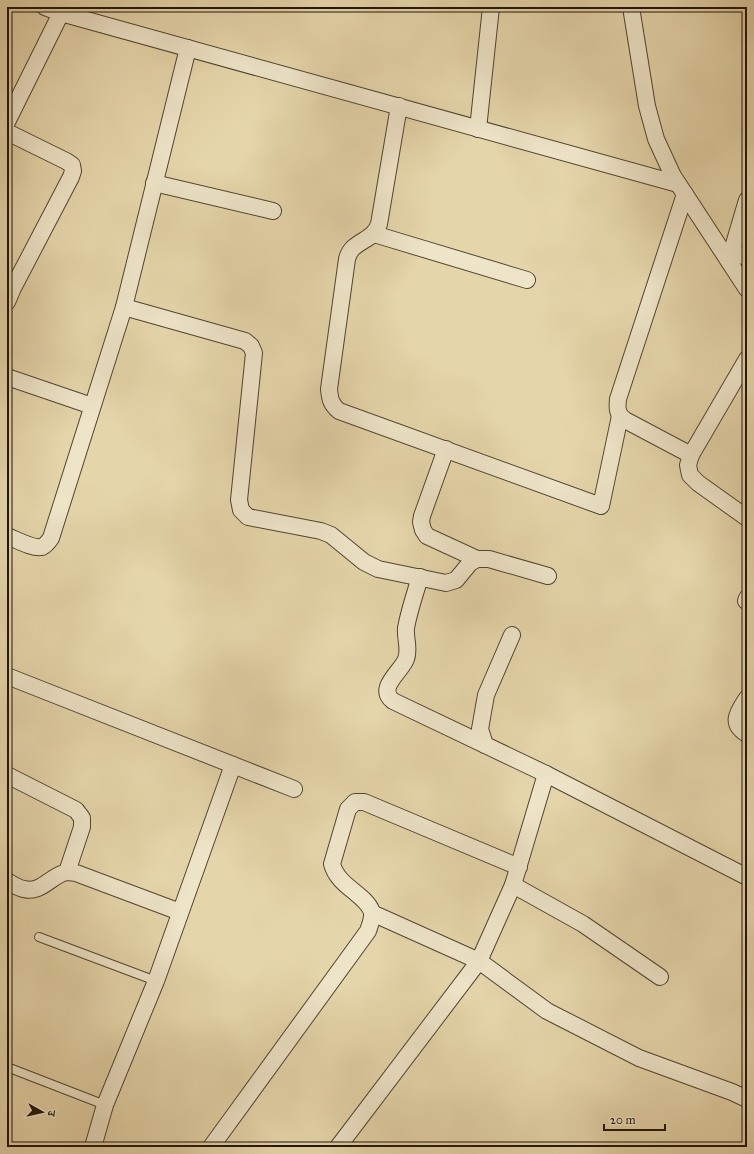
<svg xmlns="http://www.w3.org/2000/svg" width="754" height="1154" viewBox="0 0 754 1154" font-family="'IM FELL Great Primer','Noto Serif Devanagari',serif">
<rect width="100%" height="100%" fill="#e5d5aa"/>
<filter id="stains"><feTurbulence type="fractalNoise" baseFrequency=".005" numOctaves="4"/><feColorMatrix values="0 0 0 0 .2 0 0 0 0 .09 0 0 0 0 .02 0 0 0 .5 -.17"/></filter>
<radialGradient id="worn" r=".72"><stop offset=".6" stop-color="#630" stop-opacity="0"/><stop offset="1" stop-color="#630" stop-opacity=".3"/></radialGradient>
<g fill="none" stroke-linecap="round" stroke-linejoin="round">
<defs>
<g id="lane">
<path d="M39 937 156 981"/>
<path d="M7 1067 105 1105"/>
</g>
<g id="street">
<path d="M45 7 61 13 678 184"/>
<path d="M631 7 647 106 656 139 673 176 747 289"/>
<path d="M399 106 379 224C374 238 363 239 353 248 350 251 348 255 347 259L329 389C330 400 331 404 339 411L601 506 620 416"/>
<path d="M7 122 61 13"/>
<path d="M478 129 491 7"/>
<path d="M7 132 66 161 72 165 73 171 71 177 13 288 7 302"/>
<path d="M154 183 273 211"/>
<path d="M685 194 618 399C617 409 617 414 625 420L691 455"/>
<path d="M374 234 527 280"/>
<path d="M732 253 747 257"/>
<path d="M729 261 747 200"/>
<path d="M124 307 245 341 251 346 254 353 239 500 241 510 248 517 321 531 331 535 364 562 378 569 446 583 456 580 470 563 477 559H489L548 576"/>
<path d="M747 359 691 455 688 465 690 475 698 483 747 518"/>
<path d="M7 377 92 406"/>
<path d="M446 449 422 516 421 522 423 530 427 536 477 559"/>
<path d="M7 536C15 539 33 549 42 547 46 545 49 541 51 538L124 307 188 48"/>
<path d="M420 577C415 594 409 611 406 628 405 639 410 649 406 659 402 671 376 688 393 701L546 774 747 877"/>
<path d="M746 601 747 598"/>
<path d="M7 676 294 789"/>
<path d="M747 698C738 712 729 723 747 734"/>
<path d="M485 745 480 729 486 695 512 635"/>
<path d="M7 775 76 810 82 818V827L67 872"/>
<path d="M7 881C12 884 18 888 24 889 41 894 51 875 67 872 69 872 73 873 76 873L180 912"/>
<path d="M513 885 583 924 660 977"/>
<path d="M372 913 479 961 513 885 546 774"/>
<path d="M93 1147 105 1105 156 981 233 765"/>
<path d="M211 1147 368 931C370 925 373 918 372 912 366 894 338 887 332 864L348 809 355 802H364L519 867"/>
<path d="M338 1147 479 961 547 1011 639 1058 732 1092 747 1099"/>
</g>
</defs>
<use href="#lane" stroke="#514530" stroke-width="10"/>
<use href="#street" stroke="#514530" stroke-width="18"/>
<use href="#lane" stroke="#eee4c8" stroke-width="8"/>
<use href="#street" stroke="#eee4c8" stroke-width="16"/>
</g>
<rect width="754" height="1154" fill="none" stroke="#e5d5aa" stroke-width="24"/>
<rect x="8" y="8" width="738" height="1138" fill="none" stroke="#201508" stroke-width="2"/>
<rect x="12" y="12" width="730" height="1130" fill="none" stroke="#201508"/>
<g transform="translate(42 1112) rotate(98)" stroke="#eee4c8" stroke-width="3" paint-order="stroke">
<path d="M0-3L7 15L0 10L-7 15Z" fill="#201508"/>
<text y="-6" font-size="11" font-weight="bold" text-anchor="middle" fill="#201508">उ</text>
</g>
<path d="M604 1124v6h61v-6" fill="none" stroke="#201508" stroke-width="2"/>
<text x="610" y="1124" font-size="12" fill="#201508" stroke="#eee4c8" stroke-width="3" paint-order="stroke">20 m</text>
<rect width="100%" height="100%" filter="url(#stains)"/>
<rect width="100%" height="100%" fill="url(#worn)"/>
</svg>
